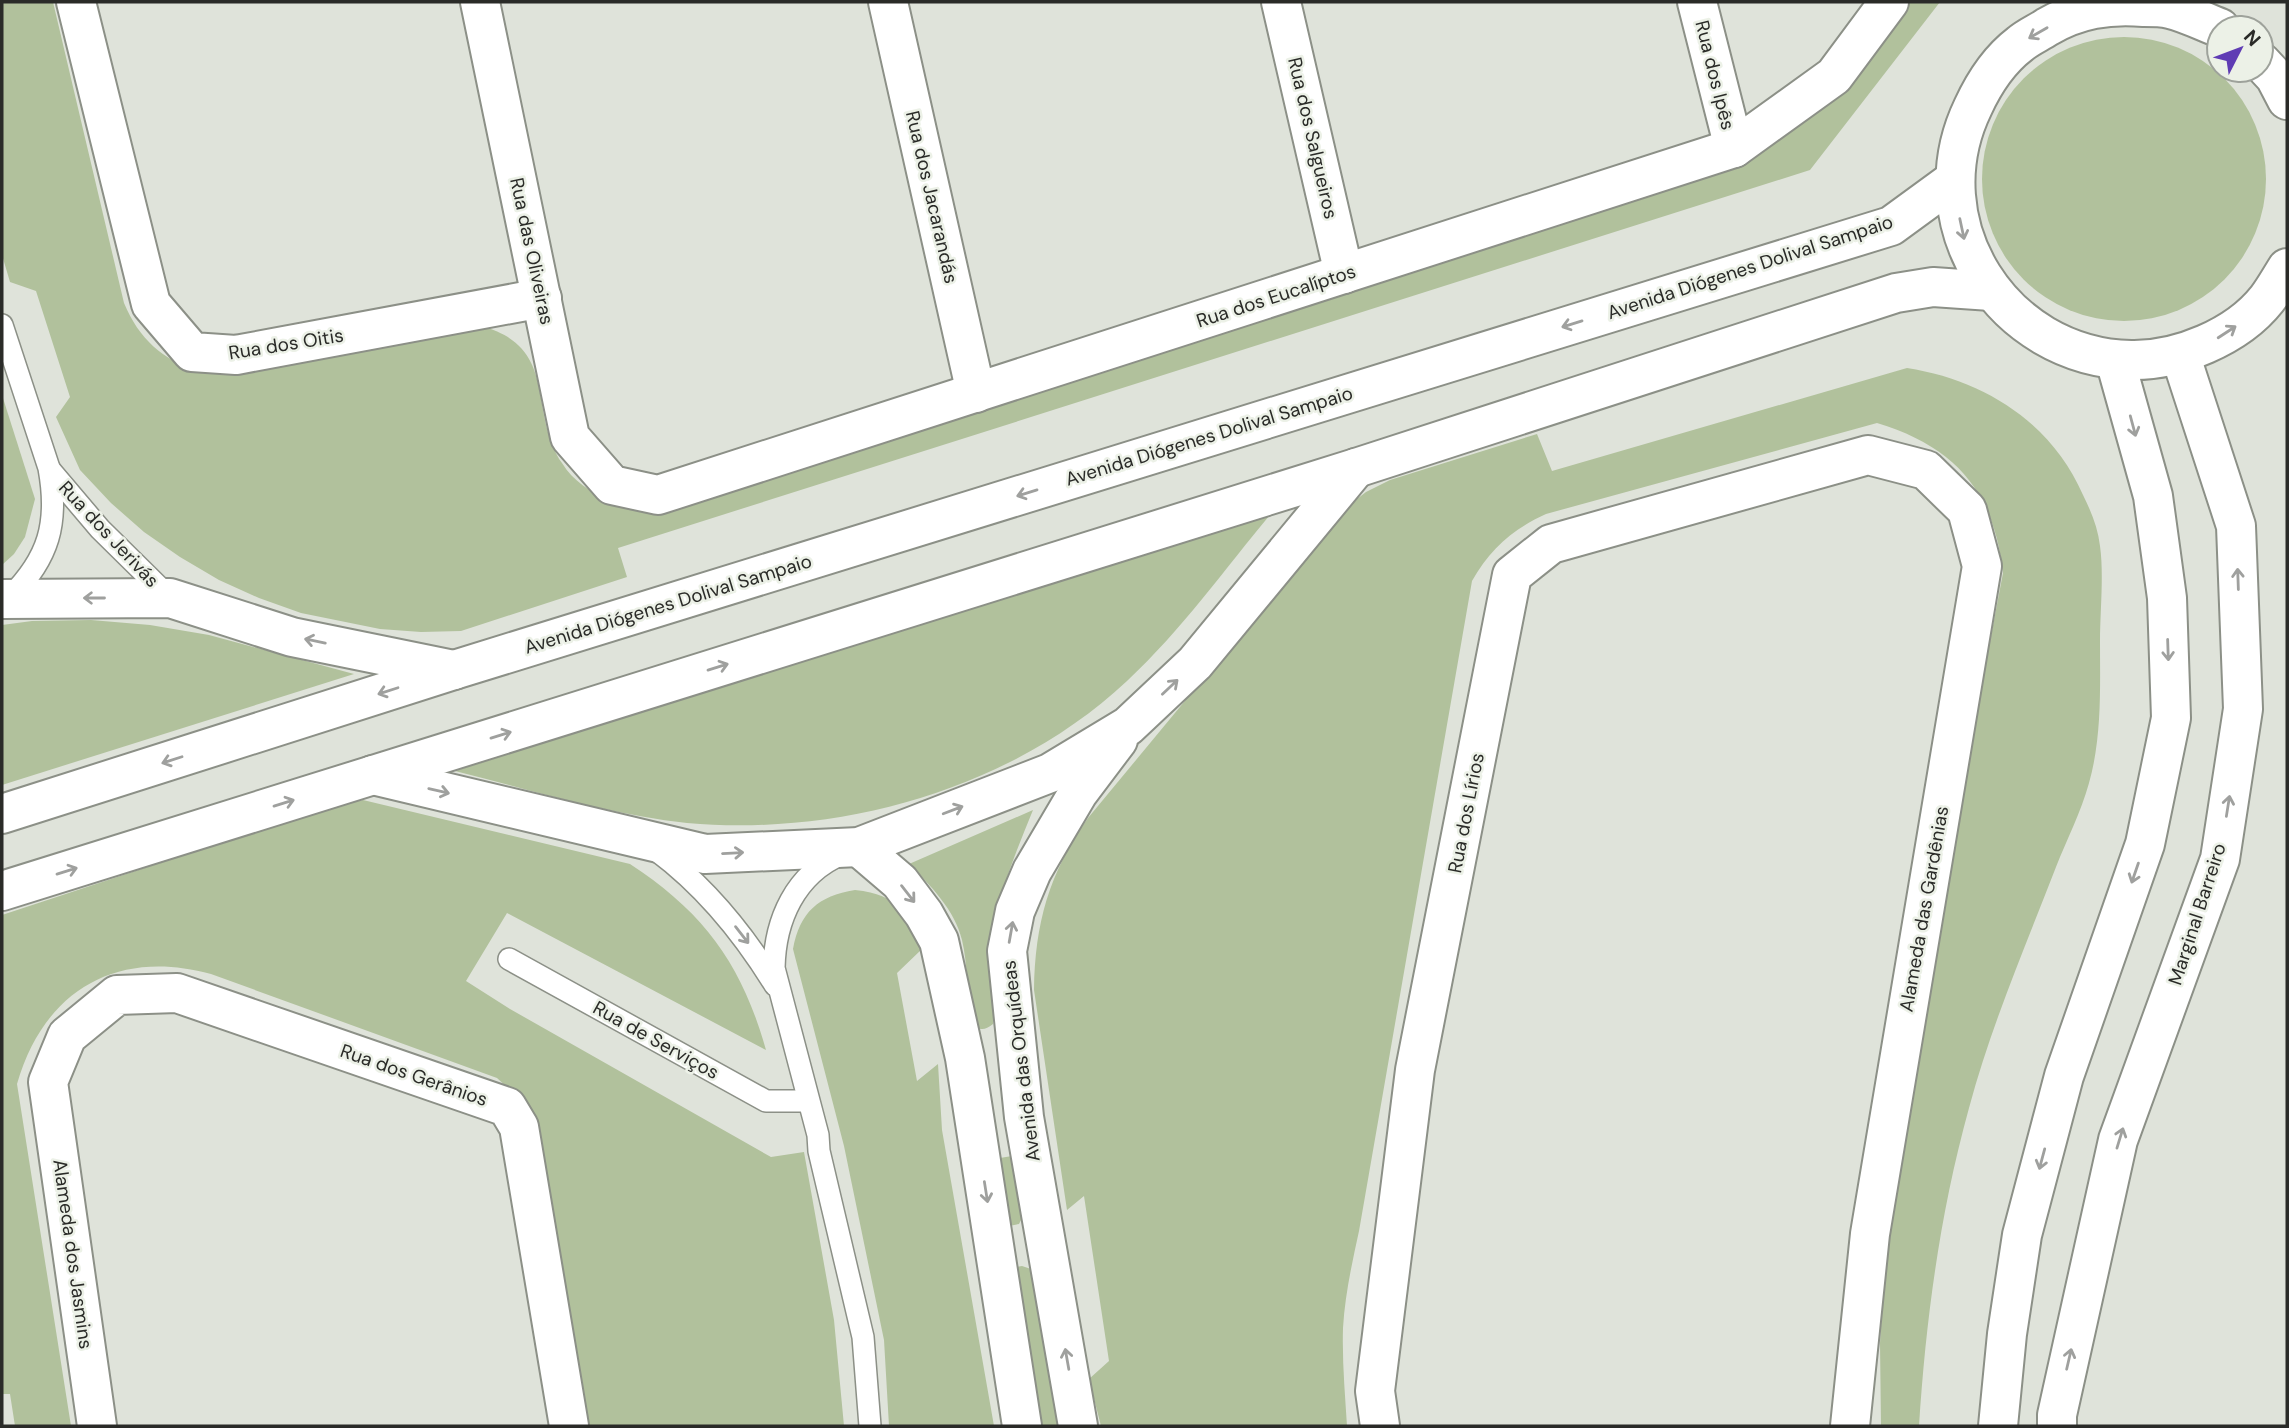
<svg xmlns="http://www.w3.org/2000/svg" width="2289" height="1428" viewBox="0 0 2289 1428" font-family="'DM Sans',sans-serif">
<rect width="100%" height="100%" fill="#dfe3da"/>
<g fill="#b1c19c">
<path d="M2 2H53L124 303C139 339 162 359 199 372L481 326C560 347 527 411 562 463 573 481 590 491 608 501L1770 145 1796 128 1820 107 1903 2H1940L1810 170 618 548 627 577 461 631 421 632 380 629 301 613 259 598 219 580 180 557 144 532 111 503 80 470 56 417 70 397 36 291 10 282 2 255Z"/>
<circle cx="2124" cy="179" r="142"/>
<path d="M1907 368C1984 380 2051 422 2083 495 2091 511 2098 528 2100 546 2104 574 2100 612 2100 641 2100 689 2102 737 2089 783 2081 812 2067 839 2056 867 2025 947 1991 1026 1969 1108 1940 1213 1926 1318 1919 1426H1881L1880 1343 1886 1244 1903 1098 2003 573C1994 492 1956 447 1877 423L1546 514C1513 529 1490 549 1472 581L1359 1231C1352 1263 1345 1295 1343 1328 1342 1361 1345 1394 1347 1426H1101L1089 1379 1109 1361 1084 1196 1067 1210 1034 990C1035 923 1049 873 1088 818L1343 510 1366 492 1390 480 1537 434 1552 471Z"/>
<path d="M2 395 35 499 25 537 14 554 2 565Z"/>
<path d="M1275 509C1226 567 1183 629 1127 681 1013 788 842 837 687 823 610 815 531 790 455 771Z"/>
<path d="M91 620 150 625 209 635 354 674 2 785V625L32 621Z"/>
<path d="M363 800 630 864C705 913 742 965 766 1050L507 913 466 981 510 1009 771 1157 804 1152 834 1320 844 1426H585L511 1091 497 1078 211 974C117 948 44 990 17 1084L71 1426H15L10 1394H2V915L336 805Z"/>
<path d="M1033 810C1014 856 995 904 989 954 986 977 997 1001 993 1024 983 1032 978 1030 970 1021 967 995 968 965 962 940 955 910 930 885 909 864Z"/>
<path d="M855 890C901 895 903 912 922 949L897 973 917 1081 938 1064 942 1130 994 1426H889L884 1340 844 1146 793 949C800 912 818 896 855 890Z"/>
<path d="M1012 1156 1023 1216 1019 1224 1009 1226 994 1159Z"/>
<path d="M1022 1266 1031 1269 1058 1426H1037L1016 1267Z"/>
</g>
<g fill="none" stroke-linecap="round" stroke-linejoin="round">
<defs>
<g id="lane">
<path d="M2 325 49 468C59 523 49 558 10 597"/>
<path d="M50 470 100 529 169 597"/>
<path d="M656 850C706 887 743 933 775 985"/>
<path d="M842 854C795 874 775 920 774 968L818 1135 819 1151 863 1337 870 1426"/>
<path d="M509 959 766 1101H808"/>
</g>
<g id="street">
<path d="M76 2 151 304 192 352 236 355 542 298"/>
<path d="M480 2 570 437 612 485 658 495 1734 148 1834 76 1889 2"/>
<path d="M888 2 976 393"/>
<path d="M1281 2 1344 274"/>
<path d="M1697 2 1734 148"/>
<path d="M2 599 170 598 292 637 454 670"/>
<path d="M373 775 705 854 859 847 1050 773 1128 726 1195 663 1356 468"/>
<path d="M859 847 900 882 924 914 939 941 965 1058 1022 1426"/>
<path d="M97 1426 48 1082 67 1036 117 995 177 993 507 1107 519 1127 569 1426"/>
<path d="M1078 1426 1024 1117 1007 951 1015 911 1032 871 1078 793 1118 740"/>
<path d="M1380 1426 1375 1391 1415 1070 1512 575 1551 544 1868 455 1926 470 1967 510 1982 566 1870 1234 1850 1426"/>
</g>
<g id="secondary">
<path d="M2220 28C2204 22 2187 13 2170 9 2162 7 2152 7 2144 7 2108 4 2078 9 2047 27 2038 33 2028 37 2020 44 1999 60 1984 83 1973 107 1917 223 2002 357 2131 360 2178 361 2237 337 2267 299 2274 290 2280 279 2287 268"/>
<path d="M2261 62 2275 77 2287 100"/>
<path d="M2 814 454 670 1891 226 1954 180"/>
<path d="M2 891 1356 468 1896 293 1933 287 1991 291"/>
<path d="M1998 1426 2007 1334 2022 1235 2064 1076 2145 844 2171 718 2167 598 2153 496 2115 360"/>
<path d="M2057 1426V1415L2118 1140 2220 859 2243 709 2236 526 2180 354"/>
</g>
</defs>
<use href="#lane" stroke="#8c9087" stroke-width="24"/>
<use href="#street" stroke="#8c9087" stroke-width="42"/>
<use href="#secondary" stroke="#8c9087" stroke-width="42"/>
<use href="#lane" stroke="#fff" stroke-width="21"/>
<use href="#street" stroke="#fff" stroke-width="38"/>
<use href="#secondary" stroke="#fff" stroke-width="38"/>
</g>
<defs><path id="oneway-shaft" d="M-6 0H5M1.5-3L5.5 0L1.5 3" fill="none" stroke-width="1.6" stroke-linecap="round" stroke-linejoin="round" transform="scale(1.75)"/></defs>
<g stroke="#9fa09e">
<use href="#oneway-shaft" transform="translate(2038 33) rotate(150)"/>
<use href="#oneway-shaft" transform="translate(1962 229) rotate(78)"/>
<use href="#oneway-shaft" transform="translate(1572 324) rotate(163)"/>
<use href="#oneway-shaft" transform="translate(2227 332) rotate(-33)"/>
<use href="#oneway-shaft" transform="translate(2133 426) rotate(75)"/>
<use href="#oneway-shaft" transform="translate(1027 493) rotate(163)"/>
<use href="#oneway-shaft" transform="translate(2238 579) rotate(-92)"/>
<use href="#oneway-shaft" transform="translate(94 598) rotate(-180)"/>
<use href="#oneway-shaft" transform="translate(315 641) rotate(-168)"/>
<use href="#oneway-shaft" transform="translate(2168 650) rotate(88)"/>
<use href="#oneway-shaft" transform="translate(718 667) rotate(-17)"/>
<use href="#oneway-shaft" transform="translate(1170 687) rotate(-43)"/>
<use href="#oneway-shaft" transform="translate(388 691) rotate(162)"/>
<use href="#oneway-shaft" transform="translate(501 735) rotate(-17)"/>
<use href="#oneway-shaft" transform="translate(172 760) rotate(162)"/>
<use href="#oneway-shaft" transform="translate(439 791) rotate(13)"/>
<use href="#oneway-shaft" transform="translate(284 803) rotate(-17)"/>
<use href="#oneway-shaft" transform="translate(2228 806) rotate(-81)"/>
<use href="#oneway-shaft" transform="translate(953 810) rotate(-21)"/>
<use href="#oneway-shaft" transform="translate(733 853) rotate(-3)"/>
<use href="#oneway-shaft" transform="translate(67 871) rotate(-17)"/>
<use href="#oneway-shaft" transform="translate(2135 873) rotate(109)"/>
<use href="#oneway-shaft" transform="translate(908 894) rotate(52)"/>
<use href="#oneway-shaft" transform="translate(1011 932) rotate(-80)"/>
<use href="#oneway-shaft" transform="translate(742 935) rotate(52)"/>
<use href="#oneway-shaft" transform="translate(2120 1138) rotate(-73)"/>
<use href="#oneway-shaft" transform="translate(2042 1159) rotate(105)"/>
<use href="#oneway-shaft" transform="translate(986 1192) rotate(81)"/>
<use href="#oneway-shaft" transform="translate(1067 1359) rotate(-100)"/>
<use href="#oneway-shaft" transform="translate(2069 1359) rotate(-77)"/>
</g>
<g text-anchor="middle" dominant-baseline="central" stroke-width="5" stroke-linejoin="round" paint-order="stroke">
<g font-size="19" fill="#2a2b28" stroke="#ecf1e7">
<text transform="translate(1715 75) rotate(76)">Rua dos Ipês</text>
<text transform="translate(1313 138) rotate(77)">Rua dos Salgueiros</text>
<text transform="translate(932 197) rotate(77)">Rua dos Jacarandás</text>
<text transform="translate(532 251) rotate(78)">Rua das Oliveiras</text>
<text transform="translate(1750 267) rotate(-18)">Avenida Diógenes Dolival Sampaio</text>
<text transform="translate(1276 296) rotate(-18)">Rua dos Eucalíptos</text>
<text transform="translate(286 344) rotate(-9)">Rua dos Oitis</text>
<text transform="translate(1209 436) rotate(-17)">Avenida Diógenes Dolival Sampaio</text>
<text transform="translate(109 534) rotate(47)">Rua dos Jerivás</text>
<text transform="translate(668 604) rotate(-17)">Avenida Diógenes Dolival Sampaio</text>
<text transform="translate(1466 813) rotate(-79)">Rua dos Lírios</text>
<text transform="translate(1924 909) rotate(-80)">Alameda das Gardênias</text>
<text transform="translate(2197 914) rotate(-72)">Marginal Barreiro</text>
<text transform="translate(656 1040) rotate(29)">Rua de Serviços</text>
<text transform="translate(1021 1061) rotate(-97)">Avenida das Orquídeas</text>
<text transform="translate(414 1075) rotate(19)">Rua dos Gerânios</text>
<text transform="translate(73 1254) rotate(82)">Alameda dos Jasmins</text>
</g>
</g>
<rect width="2289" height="1428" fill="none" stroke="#2a2b28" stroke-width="7"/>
<g transform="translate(2240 49) rotate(48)"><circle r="33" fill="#ecf1e7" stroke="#9ea29b" stroke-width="2"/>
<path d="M0-5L12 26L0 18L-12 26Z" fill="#5f3cb4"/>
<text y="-10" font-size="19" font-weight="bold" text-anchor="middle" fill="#2a2b28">N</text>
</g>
</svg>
